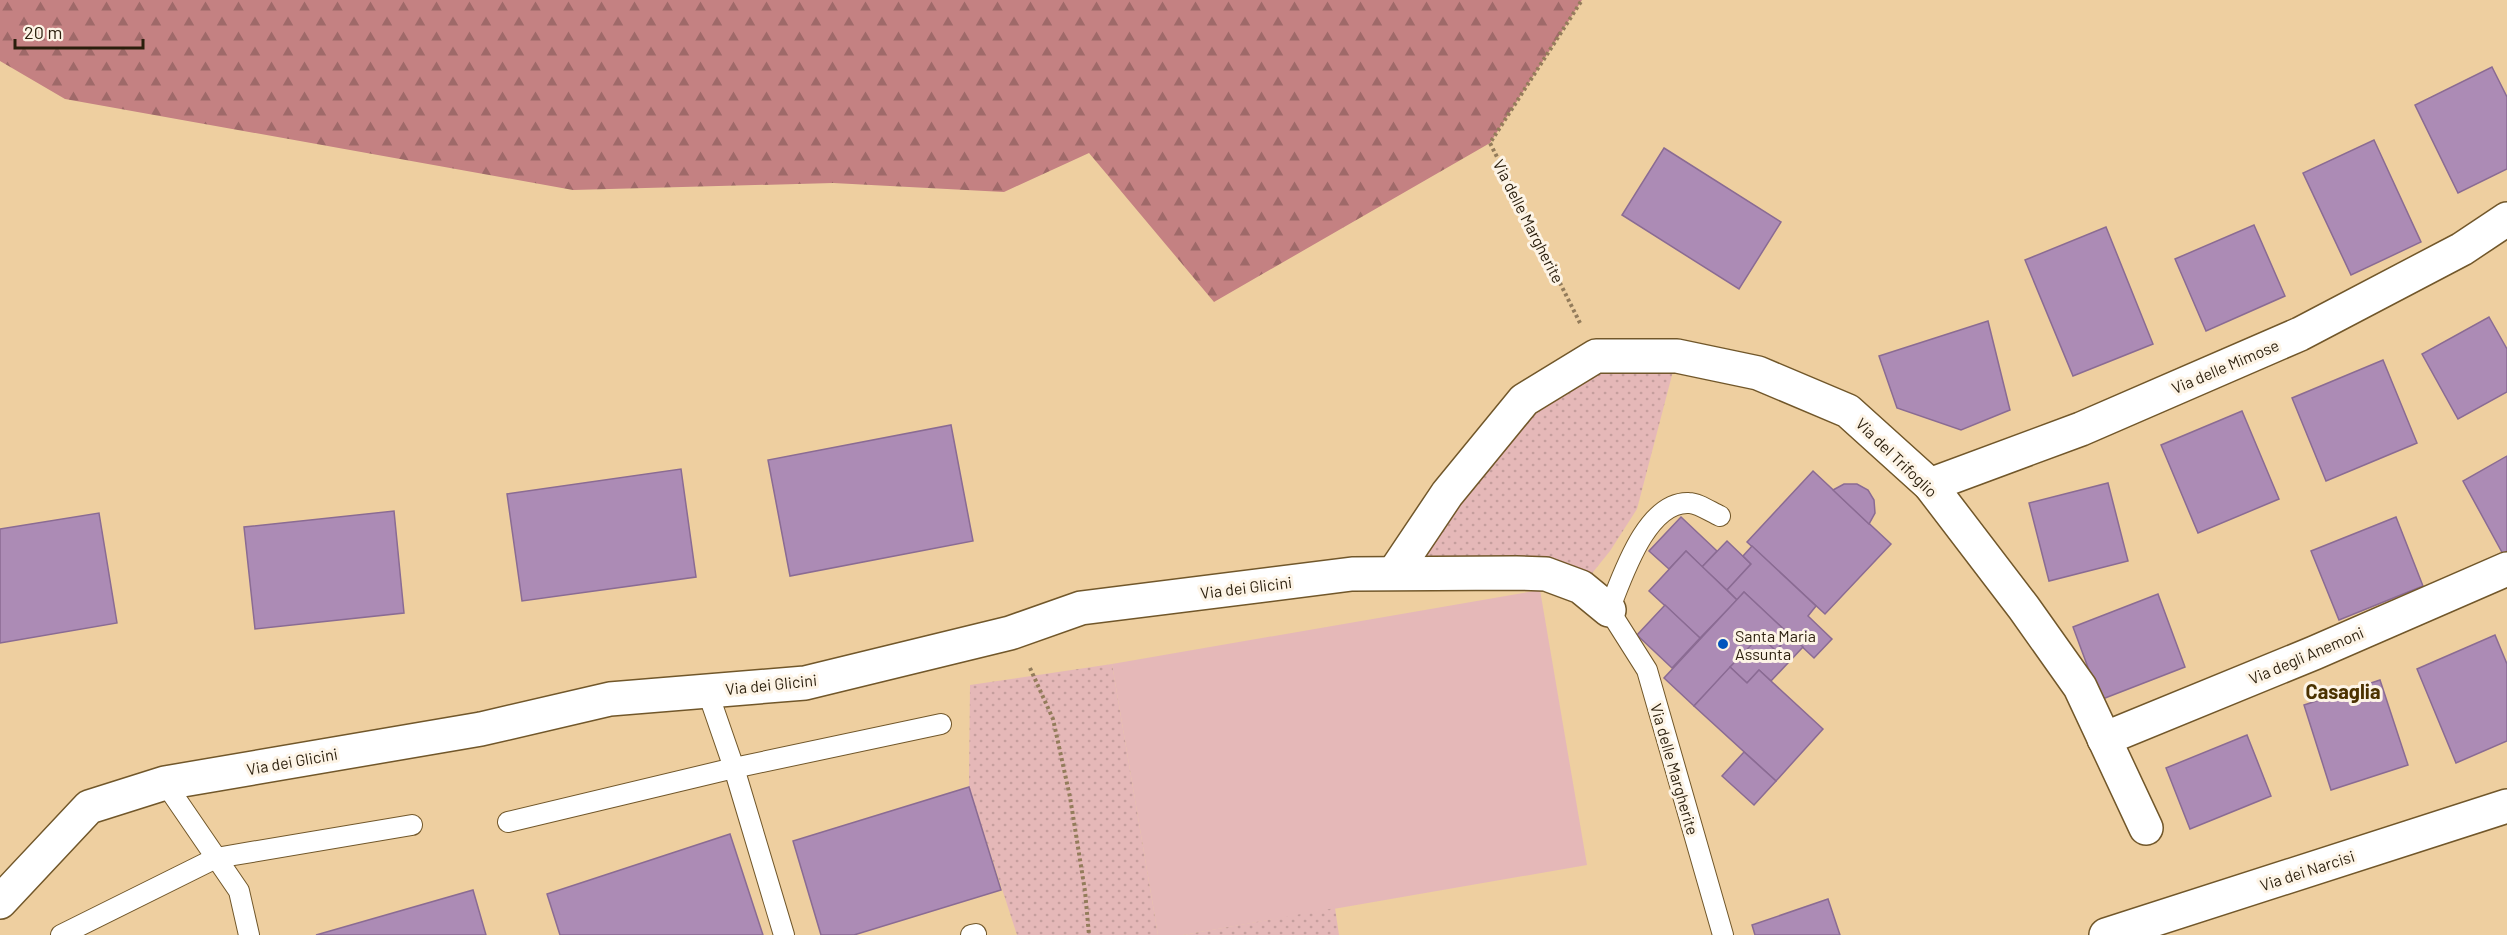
<svg xmlns="http://www.w3.org/2000/svg" width="2507" height="935" viewBox="0 0 2507 935" font-family="Barlow,sans-serif">
<defs>
<pattern id="forest-firs" width="22" height="20" patternUnits="userSpaceOnUse" patternTransform="scale(1.5)"><rect width="22" height="20" fill="#c48182"/><path d="M5 1l3.5 6h-7zM16 11l3.5 6h-7z" fill="#9f6969"/></pattern>
<pattern id="garden-dots" width="8" height="8" patternUnits="userSpaceOnUse" patternTransform="scale(1.5)"><rect width="8" height="8" fill="#e5b8b8"/><path d="M2 2h.1M6 6h.1" fill="none" stroke="#c59e9d" stroke-width="1.8" stroke-linecap="round"/></pattern>
</defs>
<rect width="100%" height="100%" fill="#eecfa0"/>
<path fill="url(#forest-firs)" d="M0 0H1582L1490 143 1214 302 1089 153 1004 192 833 183 573 190 65 99 0 61Z"/>
<path fill="#e5b8b8" d="M1540 590 1587 865 1183 935H1158L1112 664Z"/>
<g fill="url(#garden-dots)">
<path d="M1596 356H1677L1637 509 1610 551 1581 587 1394 573 1447 494Z"/>
<path d="M1112 664 1158 935H1017L969 787 970 685Z"/>
<path d="M1335 908 1339 935H1183Z"/>
</g>
<g fill="#ac8bb5" stroke="#8a6b93" stroke-width="1.5">
<path d="M2492 67 2507 97V169L2458 193 2415 105Z"/>
<path d="M2374 140 2421 242 2351 275 2303 173Z"/>
<path d="M1664 148 1781 222 1739 289 1622 215Z"/>
<path d="M2254 225 2285 296 2206 331 2175 259Z"/>
<path d="M2106 227 2153 344 2073 376 2025 260Z"/>
<path d="M2489 317 2507 349V392L2458 419 2422 354Z"/>
<path d="M1988 321 2010 410 1961 430 1897 408 1879 356Z"/>
<path d="M2383 360 2417 443 2326 481 2292 398Z"/>
<path d="M2242 411 2279 499 2198 533 2161 445Z"/>
<path d="M951 425 973 541 790 576 768 460Z"/>
<path d="M2507 456V554L2504 556 2463 481Z"/>
<path d="M681 469 696 577 522 601 507 494Z"/>
<path d="M1813 471 1891 544 1825 614 1747 542Z"/>
<path d="M2108 483 2128 561 2049 581 2029 503Z"/>
<path d="M1844 484H1857L1868 490 1874 500 1875 513 1869 524 1833 490Z"/>
<path d="M394 511 404 613 255 629 244 527Z"/>
<path d="M99 513 117 623 0 643V529Z"/>
<path d="M1681 517 1717 551 1702 567 1686 551 1669 569 1649 551Z"/>
<path d="M2396 517 2423 586 2339 620 2311 551Z"/>
<path d="M1727 541 1751 564 1727 590 1702 567Z"/>
<path d="M1752 546 1816 606 1808 616 1832 639 1814 658 1744 592 1737 600 1727 590 1751 564 1743 556Z"/>
<path d="M1686 551 1737 600 1700 638 1649 591Z"/>
<path d="M1744 592 1790 635 1776 651 1760 636 1694 706 1664 678Z"/>
<path d="M2158 594 2185 667 2100 700 2073 627Z"/>
<path d="M1665 605 1700 638 1672 668 1637 635Z"/>
<path d="M1790 635 1803 647 1771 681 1759 670 1747 683 1730 667 1760 636 1776 651Z"/>
<path d="M2495 635 2507 664V741L2456 763 2417 669Z"/>
<path d="M1730 667 1747 683 1759 670 1823 729 1776 781 1694 706Z"/>
<path d="M2380 680 2408 765 2331 790 2304 705Z"/>
<path d="M2247 735 2271 796 2190 829 2166 768Z"/>
<path d="M1744 752 1776 781 1754 805 1722 776Z"/>
<path d="M969 787 1001 890 854 935H821L793 841Z"/>
<path d="M730 834 763 935H560L547 894Z"/>
<path d="M473 890 486 935H316Z"/>
<path d="M1828 899 1840 935H1755L1752 925Z"/>
</g>
<g fill="none" stroke-linecap="round" stroke-linejoin="round">
<defs>
<g id="lane">
<path d="M1720 516C1711 512 1698 503 1689 503 1646 501 1622 578 1609 610L1647 670 1723 935"/>
<path d="M707 690 734 768 784 935"/>
<path d="M165 783 239 891 249 935"/>
<path d="M508 822 734 768 941 724"/>
<path d="M61 935 216 858 412 825"/>
<path d="M971 935 976 934"/>
</g>
<g id="street">
<path d="M1930 485 2081 429 2300 334 2462 249 2507 219"/>
<path d="M1394 573 1447 494 1524 400 1596 356H1677L1758 373 1848 411 1930 485 2024 608 2080 687 2146 828"/>
<path d="M2104 739 2314 653 2507 569"/>
<path d="M0 902 89 807 165 783 481 729 610 699 805 683 1010 633 1081 608 1352 574 1516 573 1546 574 1581 587 1609 610"/>
</g>
<path id="secondary" d="M2106 935 2507 806"/>
</defs>
<use href="#lane" stroke="#71572a" stroke-width="22"/>
<use href="#street" stroke="#71572a" stroke-width="36"/>
<use href="#secondary" stroke="#71572a" stroke-width="36"/>
<g stroke="#937c5b" stroke-width="4" stroke-dasharray="3 3" stroke-linecap="butt">
<path d="M1580 323 1490 143 1582 0"/>
<path d="M1030 668 1053 719 1070 797 1085 891 1089 935"/>
</g>
<use href="#lane" stroke="#fff" stroke-width="20"/>
<use href="#street" stroke="#fff" stroke-width="33"/>
<use href="#secondary" stroke="#fff" stroke-width="33"/>
</g>
<circle fill="#0054bd" stroke="#fdf4e6" stroke-width="2" cx="1723" cy="644" r="6"/>
<g text-anchor="middle" dominant-baseline="central" stroke-width="6" stroke-linejoin="round" paint-order="stroke">
<g font-size="16" fill="#2a1e0c" stroke="#fdf4e6">
<text transform="translate(1529 221) rotate(63)">Via delle Margherite</text>
<text transform="translate(2225 366) rotate(-23)">Via delle Mimose</text>
<text transform="translate(1897 457) rotate(44)">Via del Trifoglio</text>
<text transform="translate(1246 587) rotate(-7)">Via dei Glicini</text>
<text transform="translate(2306 655) rotate(-23)">Via degli Anemoni</text>
<text transform="translate(771 684) rotate(-6)">Via dei Glicini</text>
<text transform="translate(292 761) rotate(-10)">Via dei Glicini</text>
<text transform="translate(1675 769) rotate(74)">Via delle Margherite</text>
<text transform="translate(2307 870) rotate(-18)">Via dei Narcisi</text>
</g>
<g font-size="16" fill="#2a1e0c" stroke="#fdf4e6" text-anchor="start">
<text x="1735" y="635">Santa Maria<tspan x="1735" dy="18">Assunta</tspan></text>
</g>
<g font-size="20" font-weight="bold" fill="#4b3200" stroke="#fdf4e6">
<text x="2343" y="691">Casaglia</text>
</g>
</g>
<path d="M15 39v9h128v-9" fill="none" stroke="#2a1e0c" stroke-width="3"/>
<text x="24" y="39" font-size="18" fill="#2a1e0c" stroke="#fdf4e6" stroke-width="4.5" paint-order="stroke">20 m</text>
</svg>
